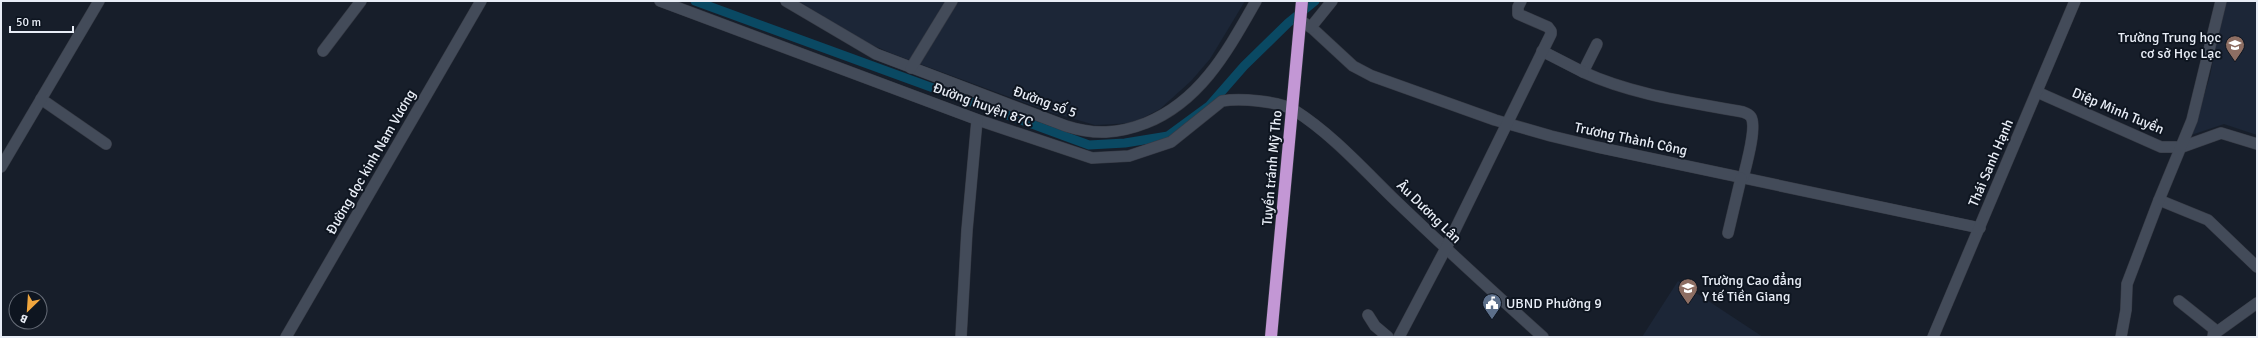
<svg xmlns="http://www.w3.org/2000/svg" width="2258" height="338" viewBox="0 0 2258 338" font-family="Signika,sans-serif">
<rect width="100%" height="100%" fill="#171e2a"/>
<g fill="#1c2637">
<path d="M798 1H1245L1210 59 1191 81 1160 109 1133 123 1095 125 1050 112 893 54 863 41Z"/>
<path d="M2224 1H2257V135L2224 124 2188 136 2195 124 2210 76Z"/>
<path d="M1678 281 1763 337H1642Z"/>
</g>
<g fill="none" stroke-linecap="round" stroke-linejoin="round">
<path stroke="#0a4963" stroke-width="9" d="M695 1 1089 145 1125 143 1168 136 1209 106 1244 66 1288 23 1315 1"/>
<defs>
<g id="minor">
<path d="M660 1 981 121 1092 158 1129 156 1171 142 1222 101C1240 98 1278 101 1294 110 1332 134 1364 170 1396 201 1444 247 1493 292 1543 337"/>
<path d="M786 1 876 54 1066 126C1094 135 1118 134 1146 123 1201 101 1228 50 1256 1"/>
<path d="M1300 20 1313 29 1353 66 1372 76 1495 120 1551 136 1597 147 1980 228"/>
<path d="M1311 27 1332 1"/>
<path d="M1597 44 1583 72C1633 95 1689 102 1743 112 1746 113 1749 114 1751 117 1757 127 1746 166 1743 178"/>
<path d="M323 51 361 1"/>
<path d="M1542 51 1583 72"/>
<path d="M911 68 952 1"/>
<path d="M2037 92 2161 147H2182L2221 133 2257 144"/>
<path d="M41 99 106 144"/>
<path d="M1 167 99 1"/>
<path d="M2159 200 2208 220 2257 267"/>
<path d="M1728 233 1741 178"/>
<path d="M2179 301 2214 329 2213 337"/>
<path d="M1368 315 1375 326 1388 337"/>
<path d="M2214 334 2257 303"/>
<path d="M286 337 481 1"/>
<path d="M961 337 967 230 977 120"/>
<path d="M1399 337 1446 248 1551 34V31L1548 27 1518 14V7L1521 1"/>
<path d="M1933 337 2075 1"/>
<path d="M2121 337 2126 310 2127 284 2159 200 2192 120 2221 1"/>
</g>
<path id="highway" d="M1271 337 1302 1"/>
</defs>
<use href="#minor" stroke="#363a44" stroke-width="12"/>
<use href="#highway" stroke="#363a44" stroke-width="13"/>
<use href="#minor" stroke="#434b59" stroke-width="11"/>
<use href="#highway" stroke="#c397d5" stroke-width="12"/>
</g>
<defs>
<symbol id="school-pin" viewBox="-11 -11 22 30"><path d="M0 17L-7.5 6A9.5 9.5 0 1 1 7.5 6Z" fill="#8d6e63" stroke="#0e1520"/><path d="M0-5L7-2L0 1L-7-2ZM-4 1L0 2.5L4 1V4Q0 6-4 4Z" fill="#fff"/></symbol>
<symbol id="university-pin" viewBox="-11 -11 22 30"><path d="M0 17L-7.5 6A9.5 9.5 0 1 1 7.5 6Z" fill="#8d6e63" stroke="#0e1520"/><path d="M0-5L7-2L0 1L-7-2ZM-4 1L0 2.5L4 1V4Q0 6-4 4Z" fill="#fff"/></symbol>
<symbol id="civic-pin" viewBox="-11 -11 22 30"><path d="M0 17L-7.5 6A9.5 9.5 0 1 1 7.5 6Z" fill="#5c6f8a" stroke="#0e1520"/><path d="M-.6-6.5H3V-4.5H.6V-3L4-1V1h2V6H-6V1h2V-1L-.6-3ZM-1.2 2.5V6h2.4V2.5Z" fill="#fff"/></symbol>
</defs>
<g fill-rule="evenodd">
<use href="#school-pin" x="2224" y="34" width="22" height="30"/>
<use href="#university-pin" x="1677" y="277" width="22" height="30"/>
<use href="#civic-pin" x="1481" y="292" width="22" height="30"/>
</g>
<g text-anchor="middle" dominant-baseline="central" stroke-width="4" stroke-linejoin="round" paint-order="stroke">
<g font-size="14" fill="#e8edf6" stroke="#0e1520" text-anchor="start">
<text x="2221" y="37" text-anchor="end">Trường Trung học<tspan x="2221" dy="16">cơ sở Học Lạc</tspan></text>
<text x="1702" y="280">Trường Cao đẳng<tspan x="1702" dy="16">Y tế Tiền Giang</tspan></text>
<text x="1506" y="303">UBND Phường 9</text>
</g>
<g font-size="14" fill="#e8edf6" stroke="#0e1520">
<text transform="translate(1045 102) rotate(20)">Đường số 5</text>
<text transform="translate(983 105) rotate(20)">Đường huyện 87C</text>
<text transform="translate(2118 111) rotate(23)">Diệp Minh Tuyền</text>
<text transform="translate(1631 139) rotate(12)">Trương Thành Công</text>
<text transform="translate(371 162) rotate(-60)">Đường dọc kinh Nam Vương</text>
<text transform="translate(1991 163) rotate(-67)">Thái Sanh Hạnh</text>
<text transform="translate(1272 168) rotate(-85)">Tuyến tránh Mỹ Tho</text>
<text transform="translate(1429 212) rotate(44)">Âu Dương Lân</text>
</g>
</g>
<rect width="2258" height="338" fill="none" stroke="#e8edf6" stroke-width="4"/>
<g transform="translate(28 310) rotate(205)"><circle r="19" fill="#0e1520" stroke="#656b76"/>
<path d="M0-3L7 15L0 10L-7 15Z" fill="#f0a63e"/>
<text y="-6" font-size="11" font-weight="bold" text-anchor="middle" fill="#e8edf6">B</text>
</g>
<path d="M10 26v6h63v-6" fill="none" stroke="#e8edf6" stroke-width="2"/>
<text x="16" y="26" font-size="12" fill="#e8edf6" stroke="#0e1520" stroke-width="3" paint-order="stroke">50 m</text>
</svg>
